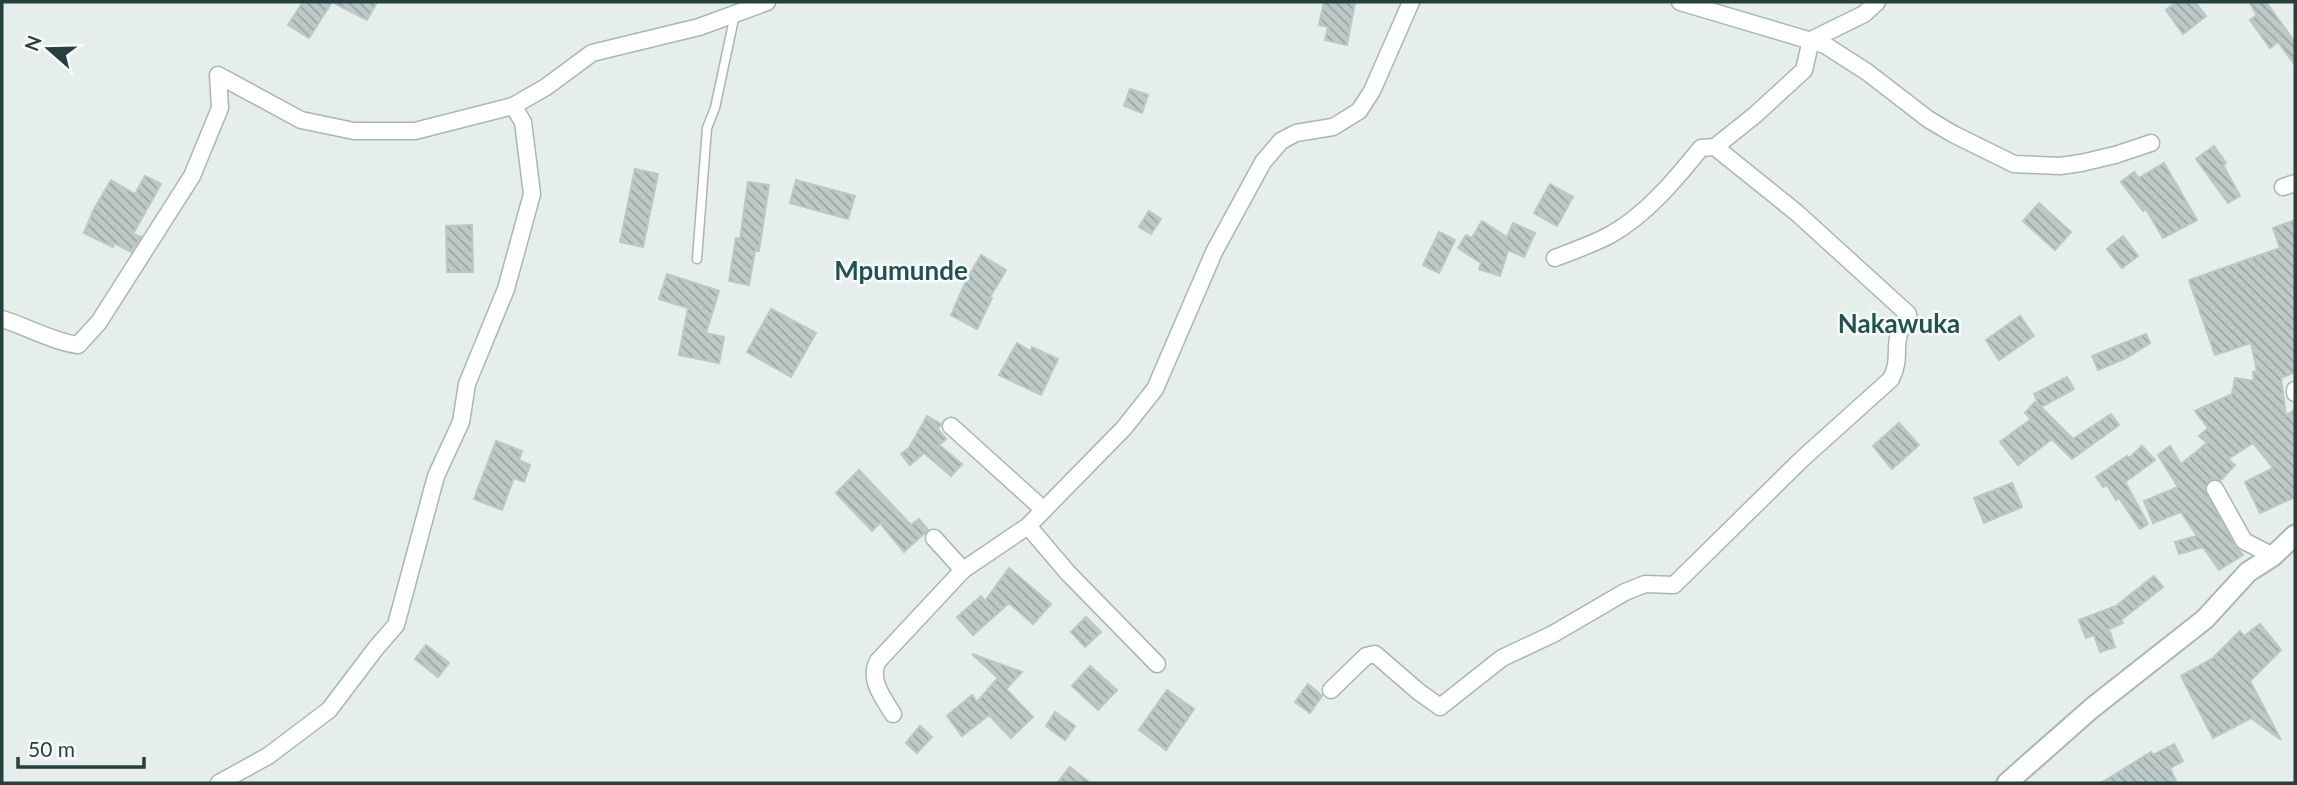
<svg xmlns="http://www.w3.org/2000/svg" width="2297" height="785" viewBox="0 0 2297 785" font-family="Lato,sans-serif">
<defs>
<pattern id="building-back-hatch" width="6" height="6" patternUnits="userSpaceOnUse" patternTransform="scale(1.75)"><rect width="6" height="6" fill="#bcc9c6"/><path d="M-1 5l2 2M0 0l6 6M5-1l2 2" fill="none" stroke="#99a5a2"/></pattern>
</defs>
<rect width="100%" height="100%" fill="#e6eeec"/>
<g fill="url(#building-back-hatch)" stroke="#b9c8c5" stroke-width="2">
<path d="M303 2H377L367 20 332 2 309 38 288 25Z"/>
<path d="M1324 2H1355L1347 45 1325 40 1328 27 1319 25Z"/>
<path d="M2177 2H2195L2206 16 2183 34 2166 10Z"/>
<path d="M2249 2H2266L2295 42V65L2278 42 2270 48 2250 20 2257 15Z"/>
<path d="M1130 89 1148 95 1142 113 1124 106Z"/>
<path d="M2214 146 2226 163 2223 165 2240 196 2228 203 2196 159Z"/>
<path d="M2164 163 2197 220 2163 238 2146 209 2143 211 2121 182 2134 172 2139 178Z"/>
<path d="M635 169 658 174 643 247 620 242Z"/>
<path d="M145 176 161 184 133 234 141 237 131 252 114 243 113 247 84 233 93 211 111 180 135 194Z"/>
<path d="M796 180 855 196 848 219 790 203Z"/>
<path d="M748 182 769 185 759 251H755L749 285 729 281 736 238 740 239Z"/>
<path d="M1550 184 1573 197 1557 226 1534 213Z"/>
<path d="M2039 203 2071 232 2055 250 2023 221Z"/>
<path d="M1149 211 1161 219 1151 234 1139 227Z"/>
<path d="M2295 220V372L2281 378 2286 416 2295 409V497L2260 513 2245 482 2273 468 2253 443 2228 459 2235 465 2221 480 2214 479 2209 480 2205 490 2235 546 2243 555 2219 570 2203 547 2179 554 2175 542 2197 536 2181 512 2153 523 2144 501 2178 487 2158 455 2170 446 2181 464 2207 443 2199 436 2208 428 2195 411 2232 394 2235 378 2254 381 2253 372 2257 371 2251 343 2215 355 2189 280 2280 248 2273 228Z"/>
<path d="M1482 221 1507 237 1513 223 1535 233 1524 257 1508 250 1500 276 1479 269 1481 263 1458 248 1466 235 1472 238Z"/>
<path d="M472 225 473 272H447L446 226Z"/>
<path d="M1439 232 1455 240 1439 273 1423 265Z"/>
<path d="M2123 236 2138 256 2122 268 2107 249Z"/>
<path d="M981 255 1006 270 990 297 992 298 977 329 951 315 967 279Z"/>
<path d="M667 274 719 291 706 333 724 337 719 363 679 355 688 308 659 299Z"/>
<path d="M771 309 816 333 791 377 747 352Z"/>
<path d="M2020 316 2034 336 1999 360 1986 340Z"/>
<path d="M2146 334 2150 343 2126 358 2098 370 2092 356Z"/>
<path d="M1017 343 1030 351 1032 347 1058 359 1041 395 999 375Z"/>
<path d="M2067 377 2074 389 2041 407 2073 439 2111 414 2119 425 2072 459 2052 439 2018 465 2000 442 2031 419 2025 413 2035 402 2040 407 2034 394Z"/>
<path d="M927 416 941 424 938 429 946 439 939 445 962 464 951 476 924 453 910 465 901 454 909 448Z"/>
<path d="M1899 423 1919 445 1892 469 1873 446Z"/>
<path d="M496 441 522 451 519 460 530 465 524 482 514 478 502 510 474 499Z"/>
<path d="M2142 446 2155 460 2125 482 2148 524 2140 529 2119 498 2116 500 2107 485 2103 487 2096 477 2127 456 2129 458Z"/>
<path d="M859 470 911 525 919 519 928 530 904 552 880 523 872 531 836 493Z"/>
<path d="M2012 483 2022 507 1984 523 1974 498Z"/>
<path d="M1009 568 1051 604 1033 624 1009 603 973 635 957 617 981 596 985 601Z"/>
<path d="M2154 576 2163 587 2121 620 2123 623 2109 629 2115 647 2100 652 2094 635 2086 638 2079 620 2116 606Z"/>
<path d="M1086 617 1101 632 1085 647 1071 632Z"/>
<path d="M2260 624 2281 650 2250 681 2281 740 2251 718 2213 738 2181 676 2213 658 2240 631 2244 636Z"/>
<path d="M426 645 449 663 438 677 415 659Z"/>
<path d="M972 654 1022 672 1006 689 1033 717 1011 738 989 715 962 736 947 716 972 695 977 702 998 678Z"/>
<path d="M1090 666 1117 690 1098 710 1072 686Z"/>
<path d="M1308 684 1322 696 1310 713 1295 702Z"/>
<path d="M1167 690 1194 709 1166 750 1139 730Z"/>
<path d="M1055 712 1075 726 1065 740 1046 726Z"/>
<path d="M920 726 932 737 917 753 906 743Z"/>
<path d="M2174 744 2183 761 2170 768 2177 783H2101L2151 752 2153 755Z"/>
<path d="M1070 767 1090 783H1057Z"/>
</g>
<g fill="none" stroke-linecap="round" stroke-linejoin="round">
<defs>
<path id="service" d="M697 259 707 128 715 108 735 14"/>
<g id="minor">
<path d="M1680 2 1825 45 1867 72 1928 119 1953 134 2014 164 2060 166 2081 163 2115 155 2151 143"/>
<path d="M2283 187 2295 183"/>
<path d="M1555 258C1573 251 1593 244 1610 235 1647 214 1675 180 1701 148L1715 147 1755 115 1804 70 1811 40 1864 14 1877 2"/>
<path d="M2 319C28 327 51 341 78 345L99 322 192 176 220 108 218 75 301 120 354 131H415L513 106 546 87 592 53 699 27 767 2"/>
<path d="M2295 390V393"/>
<path d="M951 426 1044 510"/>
<path d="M2215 489 2244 541 2273 556"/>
<path d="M1028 526 1068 573 1157 664"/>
<path d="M934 538 963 570"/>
<path d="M1331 690 1366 656 1375 654 1419 692 1440 707 1502 658 1553 634 1625 592 1645 584 1674 585 1802 459 1891 379C1901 359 1894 350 1899 334 1902 326 1909 323 1908 314L1797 213 1715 147"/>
<path d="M893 714C883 698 868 679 878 661L963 570 1028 526 1124 428 1155 389 1214 252 1263 162 1281 141 1296 133 1333 127 1359 111 1372 91 1411 2"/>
<path d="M219 783 268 756 329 710 376 648 396 625 436 476 461 422 467 384 506 289 532 194 523 122 513 106"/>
</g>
<path id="tertiary" d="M2007 783 2092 708 2205 619 2248 572 2273 556 2295 535"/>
</defs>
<use href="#service" stroke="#a8b6b4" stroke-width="11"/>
<use href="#minor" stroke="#a8b6b4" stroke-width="19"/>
<use href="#tertiary" stroke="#a8b6b4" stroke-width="23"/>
<use href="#service" stroke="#fff" stroke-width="8"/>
<use href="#minor" stroke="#fff" stroke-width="16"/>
<use href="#tertiary" stroke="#fff" stroke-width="19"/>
</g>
<g text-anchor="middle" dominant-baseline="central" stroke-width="5" stroke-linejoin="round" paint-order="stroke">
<g font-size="26" font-weight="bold" fill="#22524f" stroke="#f7fbfa">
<text x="901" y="270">Mpumunde</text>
<text x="1899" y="323">Nakawuka</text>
</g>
</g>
<rect width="2297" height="785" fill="none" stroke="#25403e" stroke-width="7"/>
<g transform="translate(49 49) rotate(290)" stroke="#f7fbfa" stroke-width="5" paint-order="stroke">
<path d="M0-5L12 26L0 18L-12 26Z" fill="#25403e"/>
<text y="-10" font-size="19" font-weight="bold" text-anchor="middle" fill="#25403e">N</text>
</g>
<path d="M18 757v10h126v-10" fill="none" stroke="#25403e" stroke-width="3.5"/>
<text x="28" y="757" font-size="21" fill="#25403e" stroke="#f7fbfa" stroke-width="5" paint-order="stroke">50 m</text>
</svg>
